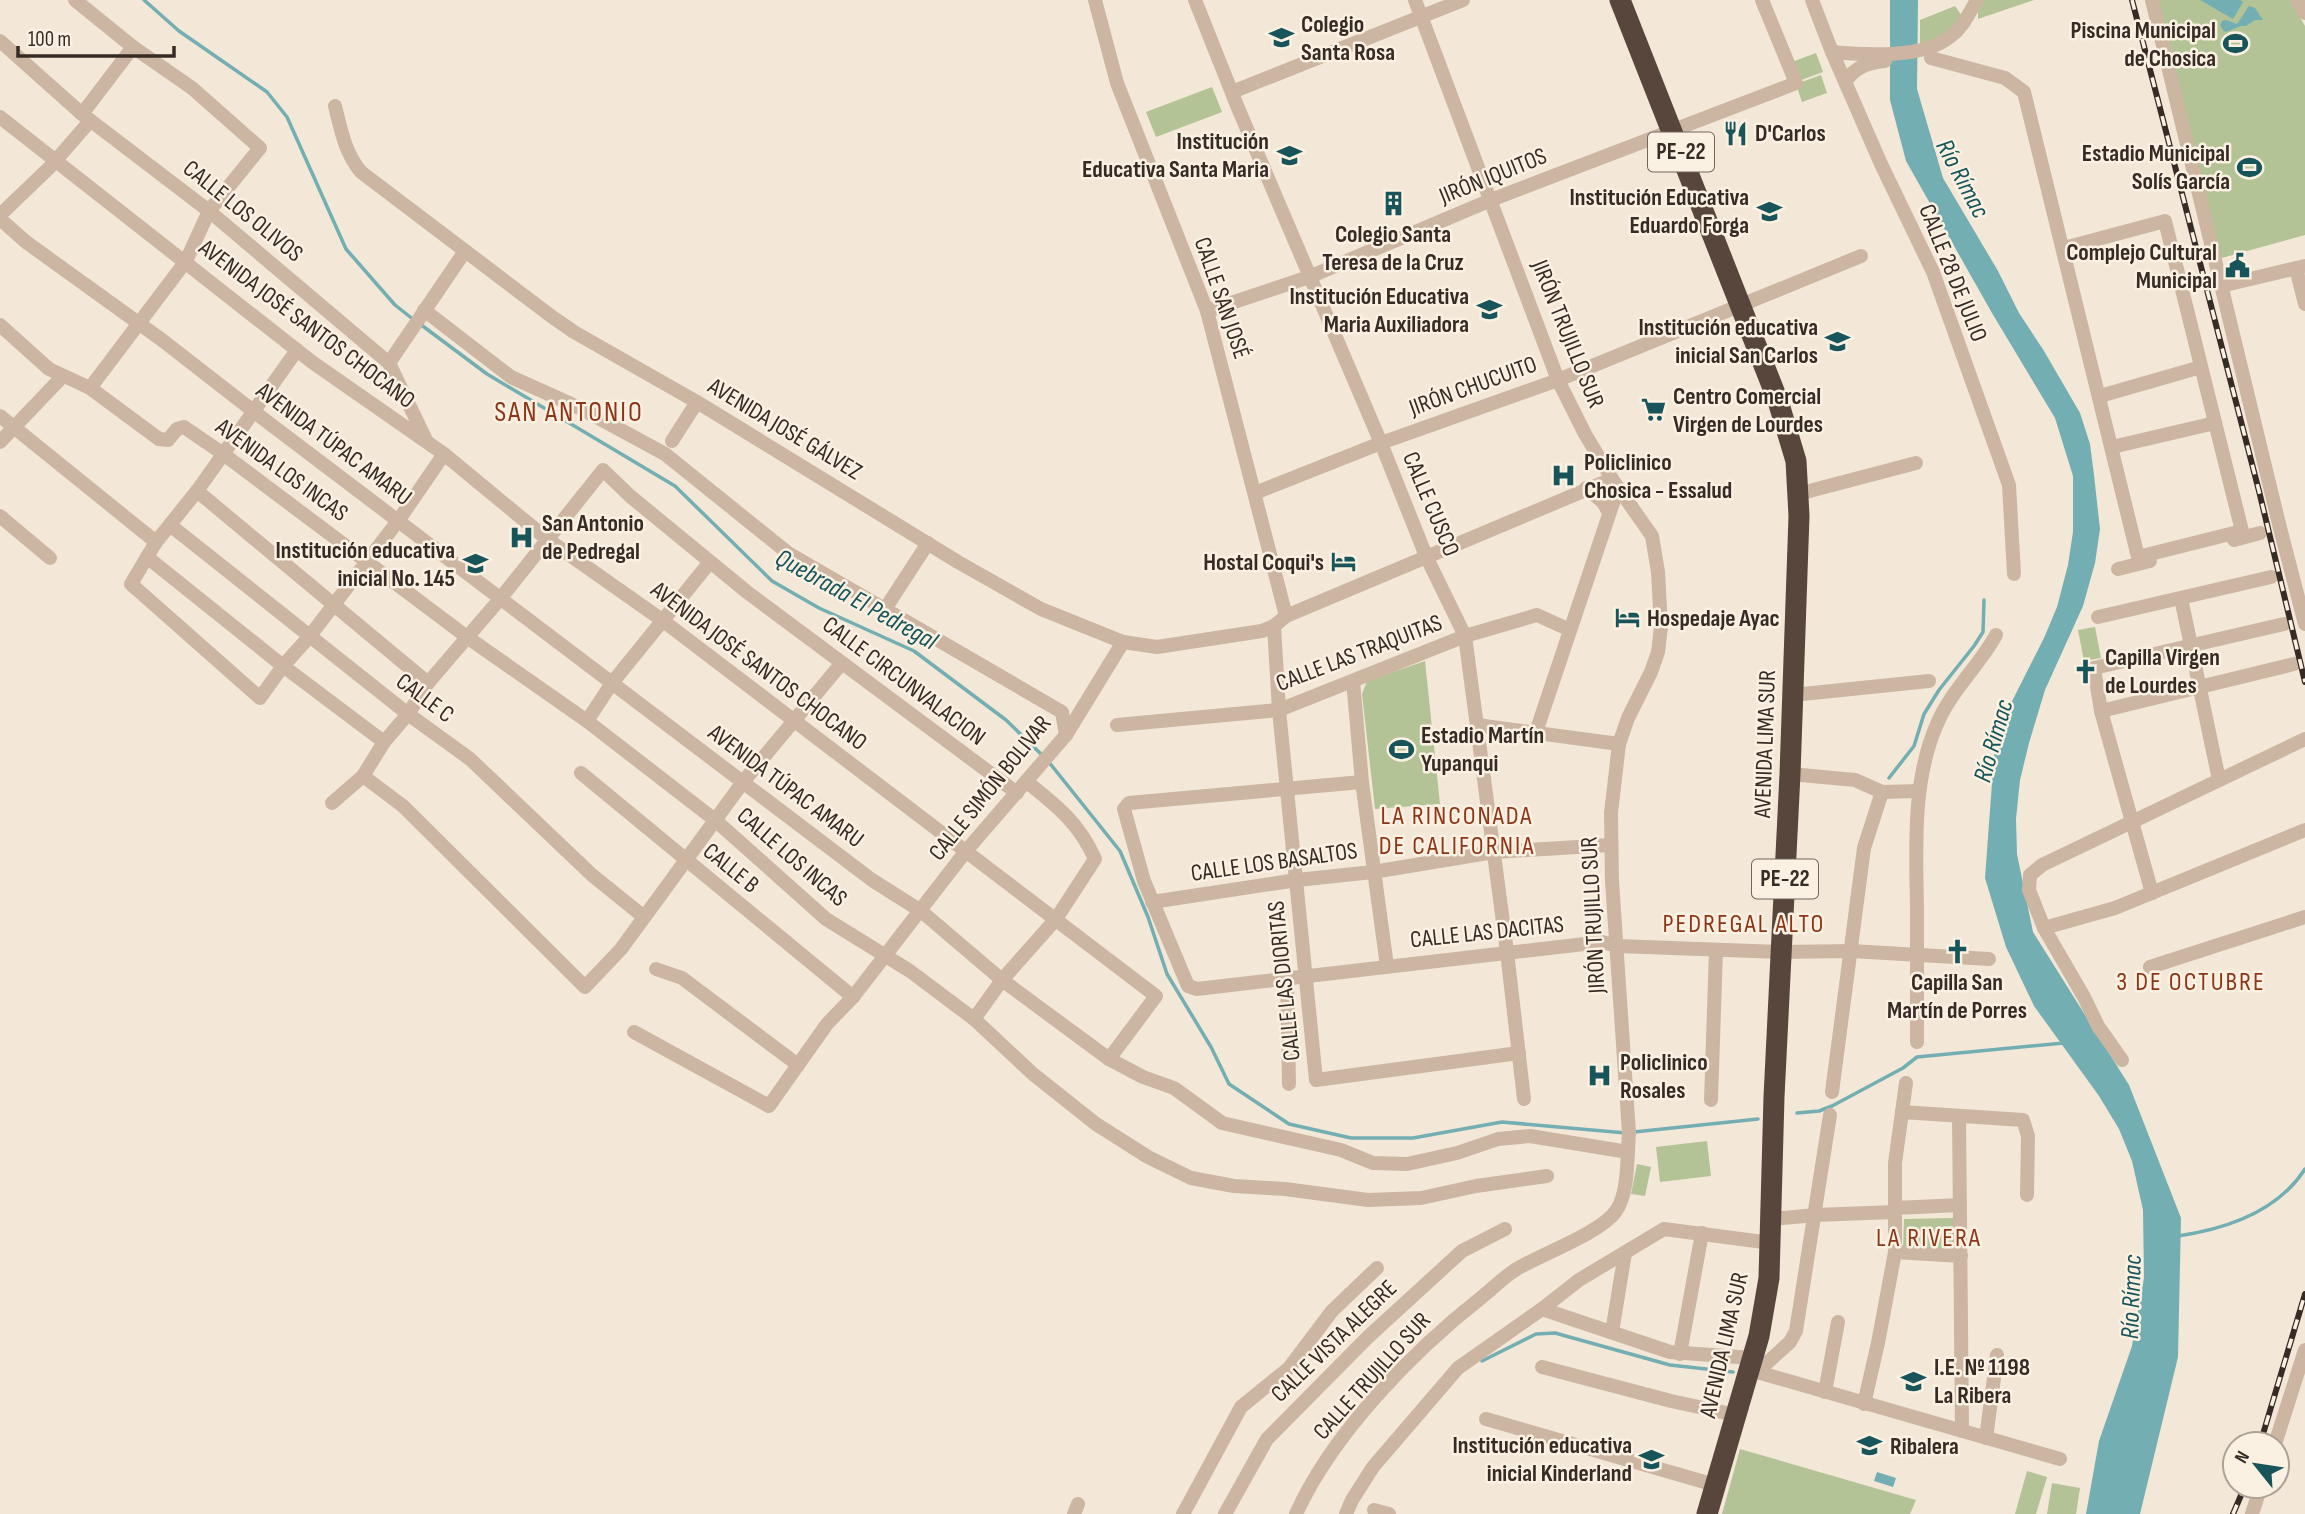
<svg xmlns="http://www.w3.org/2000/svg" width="2305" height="1514" viewBox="0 0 2305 1514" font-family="'Sofia Sans Condensed',sans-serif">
<rect width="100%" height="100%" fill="#f3e7d7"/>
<g fill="#b3c396">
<path d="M1983 0H2034L1978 19V11Z"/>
<path d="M2156 0H2290L2305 26V235L2218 259Z"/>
<path d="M1955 6 1962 16 1951 30 1920 46V20Z"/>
<path d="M1816 53 1823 72 1796 82 1789 63Z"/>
<path d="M1821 75 1827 93 1802 102 1796 84Z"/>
<path d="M1212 87 1222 112 1156 137 1146 112Z"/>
<path d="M2095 627 2101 658 2084 661 2078 630Z"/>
<path d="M1425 661 1440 804 1375 809 1362 694 1367 681Z"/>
<path d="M1707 1141 1711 1176 1660 1182 1656 1147Z"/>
<path d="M1637 1164 1651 1167 1645 1196 1631 1194Z"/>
<path d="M1953 1218 1954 1250H1903L1904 1219Z"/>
<path d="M1740 1449 1916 1500 1910 1514H1722Z"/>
<path d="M2027 1471 2047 1477 2036 1514H2015Z"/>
<path d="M2052 1483 2080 1488 2076 1514H2047Z"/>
</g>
<g fill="#73aeb3">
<path d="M1890 0H1918L1917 89 1943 178 1998 271 2019 313 2044 351 2080 413 2090 444 2094 475 2100 529 2095 563 2083 606 2045 690 2029 743 2020 780 2016 819 2017 854 2033 932 2129 1085 2181 1218 2178 1357 2140 1514H2086L2099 1441 2132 1346 2144 1278 2143 1210 2132 1161 2119 1129 2099 1096 2034 1006 2006 947 1985 878 1994 756 2001 723 2044 638 2057 607 2068 565 2073 532V476L2055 418 1992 313 1906 161 1890 100Z"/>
<path d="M2200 0H2240L2243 2 2233 19Z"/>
<path d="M2249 6 2255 8 2263 20H2255L2246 26H2241L2226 32 2223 30 2220 25 2222 21 2226 20 2237 24Z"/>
<path d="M1877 1472 1896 1478 1893 1487 1874 1481Z"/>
</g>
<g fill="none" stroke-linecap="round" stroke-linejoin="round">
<g stroke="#73aeb3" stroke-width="3.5">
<path d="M144 0 179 31 267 92 287 117 346 249 395 305 414 320"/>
<path d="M420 324 487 374 675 486 772 581 819 608 914 651 1006 720 1042 755"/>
<path d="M1048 761 1120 851 1148 917 1167 974 1211 1047 1229 1084 1289 1124 1351 1138H1413L1502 1122 1626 1133"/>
<path d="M1889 778 1914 746 1924 714 1939 690 1974 646 1983 632 1984 600"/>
<path d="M1797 1113 1819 1111 1832 1106 1903 1068 1917 1057 2064 1043"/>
<path d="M1634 1132 1758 1119"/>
<path d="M2178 1236C2226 1229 2278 1211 2305 1169"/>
<path d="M1482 1361 1536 1334 1555 1333 1670 1365 1733 1372"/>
</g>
<g stroke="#ccb6a2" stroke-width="14">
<path d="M75 0 133 47 192 88 260 148 209 211 186 261 90 388"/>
<path d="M1095 0 1117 83 1207 311 1286 616"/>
<path d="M1195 0 1238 108 1381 443 1426 556 1465 636 1507 952 1524 1099"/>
<path d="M1812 0 1832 52 1881 164 1933 272 2009 485 2014 574"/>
<path d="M2152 0 2280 528 2305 624"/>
<path d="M2297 0 2305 13"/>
<path d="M0 41 82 114 209 211 389 363 426 440"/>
<path d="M1832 52C1865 55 1924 59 1951 36 1963 27 1969 13 1977 0"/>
<path d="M1931 58 2005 78 2024 92 2138 557 2242 531 2165 221 2064 248"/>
<path d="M1845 82C1855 67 1867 63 1885 61"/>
<path d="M1232 92 1463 0"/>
<path d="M335 106C341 130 345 153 361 172L551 316 574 332 697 402 958 562 1041 609 1123 642 1157 647 1262 631 1274 626 1286 616 1612 479"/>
<path d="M82 114 133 47"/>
<path d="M0 117 312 362 444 454 547 539 662 620 1156 996 1109 1059"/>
<path d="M0 215 50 167 90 121"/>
<path d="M0 219 26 242 162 340 257 414 872 880 921 911 1002 980 1109 1059 1143 1077 1174 1088 1222 1123 1341 1150 1373 1163 1407 1164 1457 1153 1498 1139 1530 1136 1628 1152"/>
<path d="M2296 268 2305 304"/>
<path d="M2221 286 2305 266"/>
<path d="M424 310 511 377 582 409 665 454 788 553 1062 712 1066 735"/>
<path d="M1207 311 1309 277 1491 200 1796 83 1762 0"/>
<path d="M0 325 49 369 90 388 159 439 168 440 177 429 184 427 222 453 467 637 587 721 715 820 826 919 910 971 974 1019 1033 1074 1096 1124 1148 1157 1191 1178 1234 1186 1285 1189 1368 1200 1421 1198 1476 1186 1547 1176"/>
<path d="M297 350 197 491 156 542 131 584 260 698 283 666 309 637 398 521 444 454"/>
<path d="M389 363 465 251"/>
<path d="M2100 396 2201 367"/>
<path d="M0 416 156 542"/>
<path d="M672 441 697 402"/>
<path d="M0 442 63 376"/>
<path d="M2112 447 2215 423"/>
<path d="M1586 488 1603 502 1609 513"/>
<path d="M197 491 428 683"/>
<path d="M1255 493 1381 443 1558 380 1861 256"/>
<path d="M1798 494 1916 463"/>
<path d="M0 516 50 558"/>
<path d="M170 525 408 714 470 759 592 875 644 917"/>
<path d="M2234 540 2260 533"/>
<path d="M147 557 283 666 384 742"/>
<path d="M2118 569 2150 561"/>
<path d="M2181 598 2219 780"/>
<path d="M885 609 928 543"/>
<path d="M2098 617 2271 577"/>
<path d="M1274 626 1279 710 1316 1080 1519 1053"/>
<path d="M1353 681 1362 782 1387 966"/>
<path d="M1793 695 1929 681"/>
<path d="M2101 711 2294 664"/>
<path d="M587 721 612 683 710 562"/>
<path d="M1117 725 1279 710 1465 636 1537 615 1570 630"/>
<path d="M1477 725 1619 744"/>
<path d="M1536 732 1618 488"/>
<path d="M581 773 853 997"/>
<path d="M1790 774 1855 780 1882 792 1919 791"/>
<path d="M363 776 403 806 585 987 621 949 743 782 841 664"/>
<path d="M1362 782 1129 803 1124 809 1144 881 1188 986 1197 989 1602 942 1618 946 1782 952 1851 951 1989 959"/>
<path d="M332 803 363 776 384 742 408 714 428 683 500 599 603 470 630 496 747 592 1017 793"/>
<path d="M2152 893 2101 711 2094 668 2284 624"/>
<path d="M1152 902 1297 880 1373 872 1494 852 1610 845"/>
<path d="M2044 928 2115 908 2305 830"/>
<path d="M2150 967 2305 917"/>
<path d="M656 969 682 978 798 1065"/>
<path d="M1287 978 1289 1084"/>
<path d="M974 1019 1002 980 1056 919 1095 859C1079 823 1057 806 1027 782"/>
<path d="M634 1032 769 1106 827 1024 853 997 966 851 1066 735 1123 642"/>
<path d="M1917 1042C1917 998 1917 953 1917 909 1916 848 1912 781 1937 724 1950 692 1979 666 1996 635"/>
<path d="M2122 1060 2098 1026 2084 997 2044 928 2029 890 2030 875 2042 865 2305 739"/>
<path d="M1832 1092 1864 848 1882 792"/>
<path d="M1711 1100 1716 950"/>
<path d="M1902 1112 2023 1120 2028 1136 2027 1195"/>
<path d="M1959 1116 1962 1431"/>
<path d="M1895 1208 1960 1205"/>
<path d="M1772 1219 1815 1215 1894 1212"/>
<path d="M1895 1252 1961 1256"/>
<path d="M1542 1309 1670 1352 1753 1358 1755 1365"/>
<path d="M1612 1332 1625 1253"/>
<path d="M1680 1354 1702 1233"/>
<path d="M1542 1367 1671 1401 1736 1415"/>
<path d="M1757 1372 2060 1459"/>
<path d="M1757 1372 1790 1342 1796 1331 1830 1115"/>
<path d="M1825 1392 1838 1322"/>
<path d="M1864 1404 1878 1343 1895 1252V1163L1906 1083"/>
<path d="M1486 1419 1715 1485"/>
<path d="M1986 1438 1997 1355"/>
<path d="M2275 1444 2305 1350"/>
<path d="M1374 1510 1389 1514"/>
<path d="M1074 1514 1078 1504"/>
<path d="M1183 1514 1241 1407 1289 1368 1332 1311 1377 1268"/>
<path d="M1225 1514 1267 1439 1368 1337 1462 1251 1505 1229"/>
<path d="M1296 1514C1332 1434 1413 1351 1482 1297 1493 1288 1503 1278 1515 1270 1539 1255 1601 1233 1616 1211 1629 1193 1627 1155 1629 1133L1612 881 1611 813 1619 744 1628 718 1651 672 1658 652 1661 627 1658 572 1652 536 1612 479 1585 434 1558 380 1415 0"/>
<path d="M1346 1514 1352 1500 1373 1467 1458 1368 1542 1309 1579 1280 1664 1229 1771 1243"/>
<path d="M2252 1514 2261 1486"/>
</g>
<path stroke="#58453b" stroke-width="21" d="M1620 0 1778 401 1796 461 1799 516 1790 774 1774 1097 1769 1278 1759 1336 1707 1514"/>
<defs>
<g id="rail">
<path d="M2132 0 2259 491 2305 682"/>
<path d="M2260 1444 2305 1294"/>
<path d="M2233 1514 2245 1486"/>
</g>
</defs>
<use href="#rail" stroke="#362b25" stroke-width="6"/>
<use href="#rail" stroke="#fbf1e3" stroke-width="3.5" stroke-dasharray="10" stroke-linecap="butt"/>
</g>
<defs>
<symbol id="school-bare" viewBox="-9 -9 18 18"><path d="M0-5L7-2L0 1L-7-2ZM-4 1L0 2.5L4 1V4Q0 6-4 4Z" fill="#17555b" stroke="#fbf1e3" stroke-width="2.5" paint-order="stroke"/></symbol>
<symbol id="stadium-bare" viewBox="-9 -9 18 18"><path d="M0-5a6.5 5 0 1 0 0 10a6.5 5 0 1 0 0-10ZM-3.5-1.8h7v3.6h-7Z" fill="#17555b" stroke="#fbf1e3" stroke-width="2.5" paint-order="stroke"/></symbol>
<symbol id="restaurant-bare" viewBox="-9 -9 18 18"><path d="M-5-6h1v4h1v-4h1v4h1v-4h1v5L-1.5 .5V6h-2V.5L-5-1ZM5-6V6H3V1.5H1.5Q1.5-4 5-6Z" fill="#17555b" stroke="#fbf1e3" stroke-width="2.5" paint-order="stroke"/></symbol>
<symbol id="building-bare" viewBox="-9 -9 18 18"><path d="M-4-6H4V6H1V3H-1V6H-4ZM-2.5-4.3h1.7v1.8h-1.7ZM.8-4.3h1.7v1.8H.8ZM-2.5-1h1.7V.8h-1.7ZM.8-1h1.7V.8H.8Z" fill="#17555b" stroke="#fbf1e3" stroke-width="2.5" paint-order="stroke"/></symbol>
<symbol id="civic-bare" viewBox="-9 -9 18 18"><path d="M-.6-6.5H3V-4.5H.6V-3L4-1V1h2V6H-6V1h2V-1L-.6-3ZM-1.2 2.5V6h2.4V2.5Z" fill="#17555b" stroke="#fbf1e3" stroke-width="2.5" paint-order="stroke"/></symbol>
<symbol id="supermarket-bare" viewBox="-9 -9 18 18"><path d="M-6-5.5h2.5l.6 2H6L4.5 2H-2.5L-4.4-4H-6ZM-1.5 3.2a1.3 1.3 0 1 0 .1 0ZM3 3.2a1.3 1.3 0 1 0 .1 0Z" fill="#17555b" stroke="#fbf1e3" stroke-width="2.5" paint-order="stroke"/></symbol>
<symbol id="hospital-bare" viewBox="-9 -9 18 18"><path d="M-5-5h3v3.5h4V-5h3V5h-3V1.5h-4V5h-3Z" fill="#17555b" stroke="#fbf1e3" stroke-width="2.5" paint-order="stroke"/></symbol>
<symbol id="hotel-bare" viewBox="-9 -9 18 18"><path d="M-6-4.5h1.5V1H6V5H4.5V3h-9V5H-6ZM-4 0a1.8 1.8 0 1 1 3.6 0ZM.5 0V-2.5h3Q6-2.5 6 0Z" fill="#17555b" stroke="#fbf1e3" stroke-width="2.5" paint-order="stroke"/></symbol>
<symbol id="church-bare" viewBox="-9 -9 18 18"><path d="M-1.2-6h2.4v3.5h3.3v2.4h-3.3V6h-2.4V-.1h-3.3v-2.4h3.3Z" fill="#17555b" stroke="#fbf1e3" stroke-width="2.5" paint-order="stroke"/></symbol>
<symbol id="university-bare" viewBox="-9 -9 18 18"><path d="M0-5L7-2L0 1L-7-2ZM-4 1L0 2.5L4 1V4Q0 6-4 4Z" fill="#17555b" stroke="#fbf1e3" stroke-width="2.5" paint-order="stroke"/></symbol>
</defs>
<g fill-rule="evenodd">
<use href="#school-bare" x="1264" y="20" width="35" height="35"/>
<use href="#stadium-bare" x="2218" y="26" width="35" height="35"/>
<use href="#restaurant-bare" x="1718" y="116" width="35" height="35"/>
<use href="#school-bare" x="1272" y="138" width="35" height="35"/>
<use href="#stadium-bare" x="2232" y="150" width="35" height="35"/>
<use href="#building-bare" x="1376" y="186" width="35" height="35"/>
<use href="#school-bare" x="1752" y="194" width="35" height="35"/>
<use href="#civic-bare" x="2220" y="248" width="35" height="35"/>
<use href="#school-bare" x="1472" y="292" width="35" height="35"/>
<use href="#school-bare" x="1820" y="324" width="35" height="35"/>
<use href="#supermarket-bare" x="1636" y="392" width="35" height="35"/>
<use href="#hospital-bare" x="1546" y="458" width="35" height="35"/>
<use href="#hospital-bare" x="504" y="520" width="35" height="35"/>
<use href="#hotel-bare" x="1326" y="544" width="35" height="35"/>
<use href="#school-bare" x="458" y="546" width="35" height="35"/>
<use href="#hotel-bare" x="1610" y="600" width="35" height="35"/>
<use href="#church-bare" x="2068" y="654" width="35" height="35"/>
<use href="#stadium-bare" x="1384" y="732" width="35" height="35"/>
<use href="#church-bare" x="1940" y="934" width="35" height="35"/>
<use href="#hospital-bare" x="1582" y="1058" width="35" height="35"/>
<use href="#school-bare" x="1896" y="1364" width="35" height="35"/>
<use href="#university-bare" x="1852" y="1428" width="35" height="35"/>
<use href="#school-bare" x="1634" y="1442" width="35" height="35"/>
</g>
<g text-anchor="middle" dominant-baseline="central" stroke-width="5" stroke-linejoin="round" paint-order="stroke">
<g fill="#fbf1e3" stroke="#71665e" stroke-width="2">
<rect x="1648" y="132.5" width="66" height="39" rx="5"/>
<rect x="1752" y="859.5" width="66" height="39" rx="5"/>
</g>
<g font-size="23" font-weight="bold" fill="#362b25">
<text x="1681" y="152">PE-22</text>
<text x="1785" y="879">PE-22</text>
</g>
<g font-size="24" font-weight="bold" fill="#362b25" stroke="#fbf1e3" text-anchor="start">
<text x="1301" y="24">Colegio<tspan x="1301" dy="28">Santa Rosa</tspan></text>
<text x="2216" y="30" text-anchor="end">Piscina Municipal<tspan x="2216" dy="28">de Chosica</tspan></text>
<text x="1755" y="133">D'Carlos</text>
<text x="1269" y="141" text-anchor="end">Institución<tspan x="1269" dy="28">Educativa Santa Maria</tspan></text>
<text x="2230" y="153" text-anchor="end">Estadio Municipal<tspan x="2230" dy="28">Solís García</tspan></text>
<text x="1749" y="197" text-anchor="end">Institución Educativa<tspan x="1749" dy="28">Eduardo Forga</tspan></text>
<text x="1393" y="234" text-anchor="middle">Colegio Santa<tspan x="1393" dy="28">Teresa de la Cruz</tspan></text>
<text x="2217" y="252" text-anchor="end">Complejo Cultural<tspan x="2217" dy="28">Municipal</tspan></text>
<text x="1469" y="296" text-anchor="end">Institución Educativa<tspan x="1469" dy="28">Maria Auxiliadora</tspan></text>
<text x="1818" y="327" text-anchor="end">Institución educativa<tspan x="1818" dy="28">inicial San Carlos</tspan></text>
<text x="1673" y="396">Centro Comercial<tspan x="1673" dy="28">Virgen de Lourdes</tspan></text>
<text x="1584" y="462">Policlinico<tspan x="1584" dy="28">Chosica - Essalud</tspan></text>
<text x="542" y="523">San Antonio<tspan x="542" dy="28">de Pedregal</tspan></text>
<text x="455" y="550" text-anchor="end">Institución educativa<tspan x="455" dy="28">inicial No. 145</tspan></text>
<text x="1324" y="562" text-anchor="end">Hostal Coqui's</text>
<text x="1647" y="618">Hospedaje Ayac</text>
<text x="2105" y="657">Capilla Virgen<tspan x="2105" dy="28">de Lourdes</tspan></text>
<text x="1421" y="735">Estadio Martín<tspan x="1421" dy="28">Yupanqui</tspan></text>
<text x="1957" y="982" text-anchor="middle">Capilla San<tspan x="1957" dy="28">Martín de Porres</tspan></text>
<text x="1620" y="1062">Policlinico<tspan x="1620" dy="28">Rosales</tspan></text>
<text x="1934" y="1367">I.E. Nº 1198<tspan x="1934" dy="28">La Ribera</tspan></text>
<text x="1632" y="1445" text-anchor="end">Institución educativa<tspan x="1632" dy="28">inicial Kinderland</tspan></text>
<text x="1890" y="1446">Ribalera</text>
</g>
<g font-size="24" fill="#362b25" stroke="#fbf1e3">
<text transform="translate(1493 176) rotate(-22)">JIRÓN IQUITOS</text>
<text transform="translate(243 211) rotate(39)">CALLE LOS OLIVOS</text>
<text transform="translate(1953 273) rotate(68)">CALLE 28 DE JULIO</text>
<text transform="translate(1222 298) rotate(71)">CALLE SAN JOSÉ</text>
<text transform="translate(307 324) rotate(37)">AVENIDA JOSÉ SANTOS CHOCANO</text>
<text transform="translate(1568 334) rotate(68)">JIRÓN TRUJILLO SUR</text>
<text transform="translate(1473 386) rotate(-20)">JIRÓN CHUCUITO</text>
<text transform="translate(785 429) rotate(31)">AVENIDA JOSÉ GÁLVEZ</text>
<text transform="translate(334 444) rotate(37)">AVENIDA TÚPAC AMARU</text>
<text transform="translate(282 470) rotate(36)">AVENIDA LOS INCAS</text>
<text transform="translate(1431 504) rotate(67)">CALLE CUSCO</text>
<text transform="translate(1359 653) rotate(-21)">CALLE LAS TRAQUITAS</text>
<text transform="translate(759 666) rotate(37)">AVENIDA JOSÉ SANTOS CHOCANO</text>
<text transform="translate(904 681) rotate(37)">CALLE CIRCUNVALACION</text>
<text transform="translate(425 698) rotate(37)">CALLE C</text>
<text transform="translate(1765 744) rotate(-88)">AVENIDA LIMA SUR</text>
<text transform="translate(786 786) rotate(37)">AVENIDA TÚPAC AMARU</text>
<text transform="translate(990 788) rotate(-51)">CALLE SIMÓN BOLIVAR</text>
<text transform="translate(792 857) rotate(41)">CALLE LOS INCAS</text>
<text transform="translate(1274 862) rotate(-8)">CALLE LOS BASALTOS</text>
<text transform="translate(731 868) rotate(39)">CALLE B</text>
<text transform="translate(1593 915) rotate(-93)">JIRÓN TRUJILLO SUR</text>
<text transform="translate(1487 932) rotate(-6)">CALLE LAS DACITAS</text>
<text transform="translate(1284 981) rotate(-96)">CALLE LAS DIORITAS</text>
<text transform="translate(1334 1341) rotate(-44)">CALLE VISTA ALEGRE</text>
<text transform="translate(1724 1345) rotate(-77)">AVENIDA LIMA SUR</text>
<text transform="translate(1372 1376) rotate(-48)">CALLE TRUJILLO SUR</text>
</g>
<g font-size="26" font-style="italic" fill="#17555b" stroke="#fbf1e3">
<text transform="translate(1962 179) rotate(62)">Río Rímac</text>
<text transform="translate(856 600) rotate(29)">Quebrada El Pedregal</text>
<text transform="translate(1994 741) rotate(-74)">Río Rímac</text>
<text transform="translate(2132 1297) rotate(-88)">Río Rímac</text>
</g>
<g font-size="26" letter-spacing="2" fill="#8c3617" stroke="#fbf1e3">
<text x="1457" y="816">LA RINCONADA<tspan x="1457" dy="30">DE CALIFORNIA</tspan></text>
<text x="1744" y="924">PEDREGAL ALTO</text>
<text x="2191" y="982">3 DE OCTUBRE</text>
<text x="1929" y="1238">LA RIVERA</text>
</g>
<g font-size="28" letter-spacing="2" fill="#8c3617" stroke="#fbf1e3">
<text x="569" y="412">SAN ANTONIO</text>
</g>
</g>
<g transform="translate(2256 1465) rotate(300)"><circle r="33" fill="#fbf1e3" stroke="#aca297" stroke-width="2"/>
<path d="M0-5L12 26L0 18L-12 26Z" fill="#17555b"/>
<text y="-10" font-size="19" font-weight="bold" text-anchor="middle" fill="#362b25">N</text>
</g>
<path d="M18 46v10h156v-10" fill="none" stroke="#362b25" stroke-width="3.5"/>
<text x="28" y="46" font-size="21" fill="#362b25" stroke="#fbf1e3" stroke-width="5" paint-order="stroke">100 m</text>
</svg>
